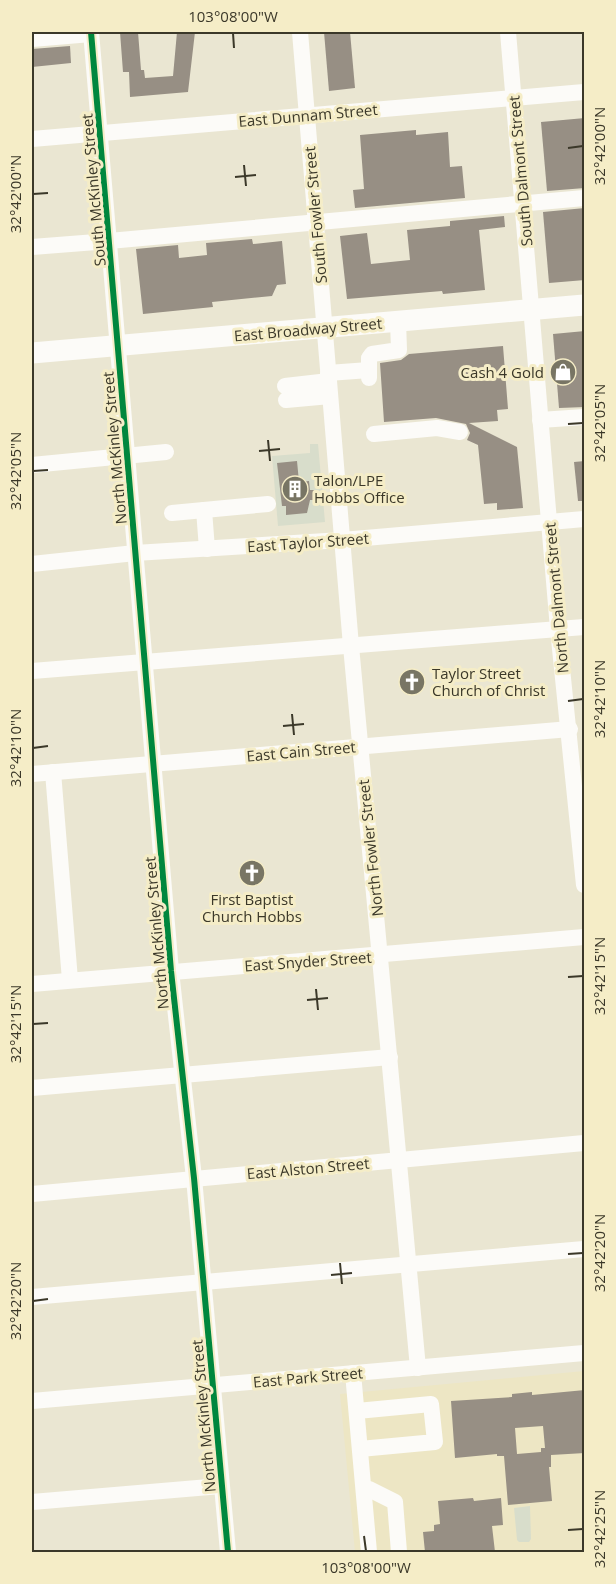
<svg xmlns="http://www.w3.org/2000/svg" width="616" height="1584" viewBox="0 0 616 1584" font-family="'Open Sans',sans-serif">
<rect width="100%" height="100%" fill="#eae6d2"/>
<path fill="#ede6c4" d="M584 1371V1552H355L340 1394Z"/>
<g fill="#d8ddcb">
<path d="M310 444H318L325 522 278 526 272 456 310 453Z"/>
<path d="M530 1506 531 1539 529 1542H519L517 1540 514 1508Z"/>
</g>
<g fill="#978f84" fill-rule="evenodd">
<path d="M120 32H138L141 70H144L145 78 173 76 177 32H195L188 92 130 97 129 72H123Z"/>
<path d="M324 32H350L355 88 329 91Z"/>
<path d="M70 46 71 63 32 67V49Z"/>
<path d="M585 118V188L547 191 541 122Z"/>
<path d="M416 130V135L448 132 450 167 462 166 465 198 355 208 353 190 364 189 360 135Z"/>
<path d="M585 208V280L549 283 543 212Z"/>
<path d="M504 216 505 227 479 230 485 290 443 294 442 291 347 299 340 236 367 233 371 264 410 260 407 230 450 226V221Z"/>
<path d="M252 239 253 244 282 241 286 284 277 285 272 296 212 302 213 307 143 314 136 249 178 245 179 258 207 255 206 243Z"/>
<path d="M585 331V407L559 408 553 334Z"/>
<path d="M503 346 508 409 497 410 498 421 469 423 517 447 523 508 497 510V503L484 504 478 445 467 440 470 433 466 424 436 418 384 422 380 363 401 360 409 354Z"/>
<path d="M297 461 299 482 309 481 310 490H314L316 500H310L307 513 286 515V506H282L277 463Z"/>
<path d="M585 461V501H578L574 462Z"/>
<path d="M585 1390V1453L551 1455V1467H549L552 1501 508 1505 504 1456H497V1454L455 1458 451 1401 512 1397V1394L532 1392V1395ZM543 1426 545 1448H541V1452L517 1454 515 1428Z"/>
<path d="M473 1498 474 1501 501 1498 503 1525 492 1526 495 1552H425L423 1532 434 1531V1525L440 1524 438 1501Z"/>
</g>
<g fill="none" stroke-linecap="round" stroke-linejoin="round">
<g stroke="#fcfbf8" stroke-width="16">
<path d="M91 32 171 971 194 1178 228 1552"/>
<path d="M300 32 351 646 418 1368"/>
<path d="M508 32 558 629 584 885"/>
<path d="M32 39 91 34"/>
<path d="M32 139 584 92"/>
<path d="M32 247 109 241 584 198"/>
<path d="M328 373 369 370"/>
<path d="M369 378V358L372 354 399 350 398 321"/>
<path d="M285 386 329 381"/>
<path d="M286 400 330 396"/>
<path d="M540 420 584 417"/>
<path d="M374 434 437 428 460 432"/>
<path d="M32 465 166 452"/>
<path d="M204 510 207 549"/>
<path d="M172 513 268 504"/>
<path d="M32 564 135 553 342 540 584 519"/>
<path d="M32 671 584 627"/>
<path d="M53 772 70 980"/>
<path d="M32 774 570 729"/>
<path d="M32 984 584 937"/>
<path d="M32 1088 390 1057"/>
<path d="M32 1194 584 1143"/>
<path d="M32 1297 584 1249"/>
<path d="M353 1373 369 1552"/>
<path d="M32 1401 584 1353"/>
<path d="M357 1411 431 1404 435 1442 360 1449"/>
<path d="M364 1490 369 1489 395 1502 399 1552"/>
<path d="M32 1502 221 1486"/>
</g>
<path stroke="#fcfbf8" stroke-width="21" d="M32 353 584 305"/>
<defs>
<path id="cycleway" d="M91 32 171 971 194 1178 228 1552"/>
</defs>
<use href="#cycleway" stroke="#f5edc7" stroke-width="10"/>
<use href="#cycleway" stroke="#00873e" stroke-width="6"/>
</g>
<path fill="none" stroke="#3b3829" stroke-width="2" d="M233 33 234 48M568 148 583 146M244 165 246 186M235 177 256 175M33 194 48 193M568 424 583 423M268 440 270 461M259 451 280 449M33 471 48 470M568 701 583 699M292 714 294 735M283 726 304 724M33 748 48 746M568 977 583 976M316 989 318 1010M307 1000 328 998M33 1024 48 1023M568 1254 583 1253M340 1263 342 1284M331 1275 352 1273M33 1301 48 1299M568 1530 583 1529M364 1536 366 1551"/>
<defs>
<symbol id="shop-disc" viewBox="-11 -11 22 22"><circle r="9.5" fill="#787564" stroke="#f5edc7"/><path d="M-5-2.5h2.3a2.7 3.5 0 0 1 5.4 0H5L5.5 6h-11ZM-1.5-2.5h3a1.5 2.3 0 0 0-3 0Z" fill="#fff"/></symbol>
<symbol id="building-disc" viewBox="-11 -11 22 22"><circle r="9.5" fill="#787564" stroke="#f5edc7"/><path d="M-4-6H4V6H1V3H-1V6H-4ZM-2.5-4.3h1.7v1.8h-1.7ZM.8-4.3h1.7v1.8H.8ZM-2.5-1h1.7V.8h-1.7ZM.8-1h1.7V.8H.8Z" fill="#fff"/></symbol>
<symbol id="church-disc" viewBox="-11 -11 22 22"><circle r="9.5" fill="#787564" stroke="#f5edc7"/><path d="M-1.2-6h2.4v3.5h3.3v2.4h-3.3V6h-2.4V-.1h-3.3v-2.4h3.3Z" fill="#fff"/></symbol>
</defs>
<g fill-rule="evenodd">
<use href="#shop-disc" x="548" y="357" width="30" height="30"/>
<use href="#building-disc" x="280" y="474" width="30" height="30"/>
<use href="#church-disc" x="397" y="667" width="30" height="30"/>
<use href="#church-disc" x="237" y="858" width="30" height="30"/>
</g>
<g text-anchor="middle" dominant-baseline="central" stroke-width="6" stroke-linejoin="round" paint-order="stroke">
<g font-size="15" fill="#3b3829" stroke="#f5edc7">
<text transform="translate(308 115) rotate(-5)">East Dunnam Street</text>
<text transform="translate(520 171) rotate(-95)">South Dalmont Street</text>
<text transform="translate(93 190) rotate(-95)">South McKinley Street</text>
<text transform="translate(315 215) rotate(-95)">South Fowler Street</text>
<text transform="translate(308 329) rotate(-5)">East Broadway Street</text>
<text transform="translate(114 448) rotate(-95)">North McKinley Street</text>
<text transform="translate(308 542) rotate(-4)">East Taylor Street</text>
<text transform="translate(556 598) rotate(-95)">North Dalmont Street</text>
<text transform="translate(301 751) rotate(-5)">East Cain Street</text>
<text transform="translate(370 848) rotate(-96)">North Fowler Street</text>
<text transform="translate(156 933) rotate(-95)">North McKinley Street</text>
<text transform="translate(308 961) rotate(-4)">East Snyder Street</text>
<text transform="translate(308 1168) rotate(-5)">East Alston Street</text>
<text transform="translate(308 1377) rotate(-5)">East Park Street</text>
<text transform="translate(203 1416) rotate(-95)">North McKinley Street</text>
</g>
<g font-size="15" fill="#3b3829" stroke="#f5edc7" text-anchor="start">
<text x="544" y="372" text-anchor="end">Cash 4 Gold</text>
<text x="314" y="480">Talon/LPE<tspan x="314" dy="17">Hobbs Office</tspan></text>
<text x="432" y="673">Taylor Street<tspan x="432" dy="17">Church of Christ</tspan></text>
<text x="252" y="899" text-anchor="middle">First Baptist<tspan x="252" dy="17">Church Hobbs</tspan></text>
</g>
</g>
<rect width="616" height="1584" fill="none" stroke="#f5edc7" stroke-width="66"/>
<rect x="33" y="33" width="550" height="1518" fill="none" stroke="#3b3829" stroke-width="2"/>
<g font-size="15" text-anchor="middle" fill="#3b3829">
<text x="233" y="22">103°08'00"W</text>
<text transform="translate(600 146) rotate(-90)" y="5">32°42'00"N</text>
<text transform="translate(16 194) rotate(-90)" y="5">32°42'00"N</text>
<text transform="translate(600 423) rotate(-90)" y="5">32°42'05"N</text>
<text transform="translate(16 471) rotate(-90)" y="5">32°42'05"N</text>
<text transform="translate(600 699) rotate(-90)" y="5">32°42'10"N</text>
<text transform="translate(16 748) rotate(-90)" y="5">32°42'10"N</text>
<text transform="translate(600 976) rotate(-90)" y="5">32°42'15"N</text>
<text transform="translate(16 1024) rotate(-90)" y="5">32°42'15"N</text>
<text transform="translate(600 1253) rotate(-90)" y="5">32°42'20"N</text>
<text transform="translate(16 1301) rotate(-90)" y="5">32°42'20"N</text>
<text transform="translate(600 1529) rotate(-90)" y="5">32°42'25"N</text>
<text x="366" y="1573">103°08'00"W</text>
</g>
</svg>
